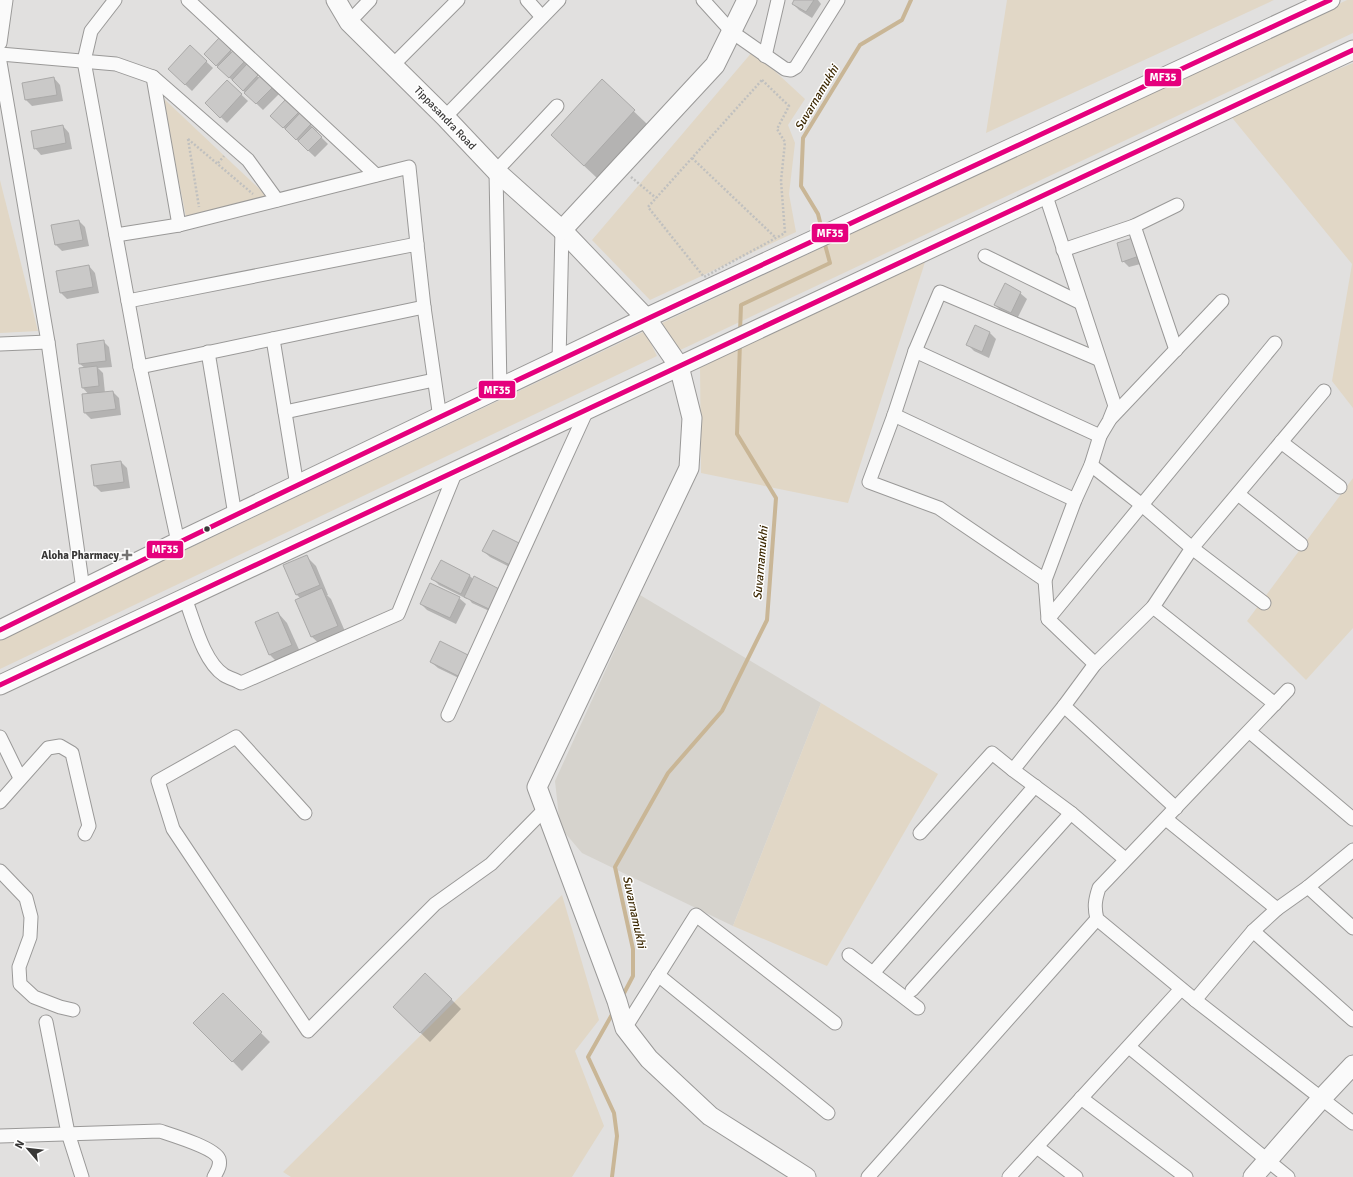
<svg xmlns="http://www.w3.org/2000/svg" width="1353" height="1177" viewBox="0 0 1353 1177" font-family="Signika,sans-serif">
<rect width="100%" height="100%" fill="#e1e0df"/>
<path fill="#d6d3cd" d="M640 595 821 703 733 926 582 853 560 827 555 781Z"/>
<g fill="#e1d7c6">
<path d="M1007 0H1274L986 133Z"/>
<path d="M1347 0H1353V33L676 352 662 323Z"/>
<path d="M753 51 805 99 788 125 795 143 789 194 796 232 650 300 592 240Z"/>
<path d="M1353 63V408L1332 381 1352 264 1229 114Z"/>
<path d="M162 97 268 197 186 217Z"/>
<path d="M0 180 38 331 0 333Z"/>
<path d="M926 259 848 503 701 473 700 364Z"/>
<path d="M645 331 657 356 0 669V638Z"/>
<path d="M1353 478V628L1306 680 1247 621Z"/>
<path d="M821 703 938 774 827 966 733 926Z"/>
<path d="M562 895 599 1020 575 1051 604 1126 572 1177H291L283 1172Z"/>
</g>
<g fill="#0003">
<path d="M795 0H818L821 4 812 18 799 10 793 4Z"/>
<path d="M219 39 233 53 234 51 259 78 280 93 263 110 205 54Z"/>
<path d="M191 47 213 68 192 91 169 69Z"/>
<path d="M54 78 60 85 63 101 32 106 26 100 23 84Z"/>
<path d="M227 81 248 101 227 123 206 103Z"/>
<path d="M602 81 647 124 597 178 565 148Z"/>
<path d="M286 101 317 131 316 132 328 144 315 157 271 116Z"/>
<path d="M63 126 69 133 72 149 41 155 35 148Z"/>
<path d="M79 221 85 227 89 246 62 251 56 245Z"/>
<path d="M1118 244 1148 262 1129 267 1123 261Z"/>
<path d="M89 266 95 273 99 293 67 299 61 293Z"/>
<path d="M1020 293 1027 299 1017 319 1001 311 995 305Z"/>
<path d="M975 326 990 333 996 339 989 358 974 351 968 345Z"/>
<path d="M103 341 109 347 112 367 98 368 103 373 105 393 113 392 119 398 121 415 91 419 85 413 83 395H89L83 388 85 368 80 364Z"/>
<path d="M121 462 127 468 130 488 101 492 95 486Z"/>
<path d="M493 532 517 571 490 557 483 551Z"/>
<path d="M306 556 316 566 328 595H327L331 599 347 636 322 646 312 637 297 600 301 599 297 595Z"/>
<path d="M470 576 474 580 498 615 472 603 468 598 467 599 439 585 433 579Z"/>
<path d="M459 598 466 604 456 624 427 610 421 604Z"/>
<path d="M278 613 287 623 301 654 279 664 270 655Z"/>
<path d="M440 643 467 682 438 668 431 662Z"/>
<path d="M223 995 270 1042 242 1071 195 1023Z"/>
<path d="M451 999 461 1009 430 1042 404 1017Z"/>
</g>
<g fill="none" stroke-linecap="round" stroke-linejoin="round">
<g stroke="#c9b696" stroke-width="4">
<path d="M822 230 818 214 801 186 803 138 860 45 902 20 911 0"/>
<path d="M740 332 741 305 830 263 824 241"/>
<path d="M622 997 633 976V949L615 867 668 773 722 711 767 620 776 498 737 434 740 342"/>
<path d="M612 1177 617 1136 614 1113 588 1057 614 1011"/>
</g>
</g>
<g fill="#cac9c8" stroke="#abaaa9">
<path d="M794 0H814L806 12 792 4Z"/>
<path d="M219 38 231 50 216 66 204 54Z"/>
<path d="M190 45 207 61 185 85 168 69Z"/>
<path d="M234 50 245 61 229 78 217 67Z"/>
<path d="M247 64 258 75 243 91 232 80Z"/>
<path d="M262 74 274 86 256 104 244 93Z"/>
<path d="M54 77 57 95 25 100 22 83Z"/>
<path d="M602 79 635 110 584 166 551 135Z"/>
<path d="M227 80 242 94 220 118 205 103Z"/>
<path d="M286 99 299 112 283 128 270 116Z"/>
<path d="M300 113 311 124 296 140 285 129Z"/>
<path d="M63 125 66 143 34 149 31 131Z"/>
<path d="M312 127 322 137 308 151 298 141Z"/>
<path d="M79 220 83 240 55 245 51 225Z"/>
<path d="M1136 237 1142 255 1122 262 1117 243Z"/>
<path d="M89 265 93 287 60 293 56 271Z"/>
<path d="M1005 283 1021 292 1011 313 994 305Z"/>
<path d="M975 325 990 332 982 352 966 345Z"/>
<path d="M104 340 106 361 79 364 77 344Z"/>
<path d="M97 366 99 386 82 388 79 368Z"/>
<path d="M113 391 116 409 84 413 82 394Z"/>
<path d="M121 461 124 482 94 486 91 465Z"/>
<path d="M493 530 521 544 510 565 482 551Z"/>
<path d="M307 555 320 585 296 595 283 565Z"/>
<path d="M441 560 470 575 461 594 431 579Z"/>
<path d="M474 576 501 590 491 610 464 597Z"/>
<path d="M430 583 460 597 450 618 420 604Z"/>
<path d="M322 588 338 626 311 637 295 600Z"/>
<path d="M278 612 292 645 269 655 255 622Z"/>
<path d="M440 641 470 656 460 677 430 662Z"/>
<path d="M425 973 452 999 420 1033 393 1007Z"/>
<path d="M223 993 262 1032 232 1062 193 1023Z"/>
</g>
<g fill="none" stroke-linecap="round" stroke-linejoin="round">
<defs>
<g id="street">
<path d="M115 0 91 31 84 61 140 367 178 542"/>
<path d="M188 0 376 175"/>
<path d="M527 0 542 17"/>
<path d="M703 0 732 32 785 69 791 70 796 67 838 0"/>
<path d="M349 22 370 0"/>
<path d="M0 43 6 0"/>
<path d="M0 54 116 64 153 77 248 160 277 200"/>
<path d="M765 56 778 0"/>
<path d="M0 62 48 342 83 589"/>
<path d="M393 65 458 0"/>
<path d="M153 77 179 225"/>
<path d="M445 117 559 0"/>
<path d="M1045 193 1115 406 1109 421 1100 436 1091 465 1075 500 1045 580 1048 619 1095 664 1153 607 1192 548 1324 391"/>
<path d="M1134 226 1177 205"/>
<path d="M116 235 179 225 409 167 417 244"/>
<path d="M1063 250 1134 226 1176 350"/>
<path d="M985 256 1081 303"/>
<path d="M128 301 417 244 424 307"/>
<path d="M273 339 297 486"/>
<path d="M0 344 48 342"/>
<path d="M915 351 1100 436"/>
<path d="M208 352 235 515"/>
<path d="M559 361 562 230"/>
<path d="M140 367 424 307 440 418"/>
<path d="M500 389 496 171 557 106"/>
<path d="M285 412 434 380"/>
<path d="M894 415 1075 500"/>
<path d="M1111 418 1222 301"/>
<path d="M1281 442 1340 487"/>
<path d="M1091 465 1142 505 1192 548 1264 603"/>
<path d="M1238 494 1301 544"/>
<path d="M1045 580 939 508 869 482 894 415 915 351 940 292 1098 359"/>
<path d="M185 598C194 621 203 661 224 675 229 678 236 680 241 683L398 614 456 471"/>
<path d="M1153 607 1275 704"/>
<path d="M1048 619 1275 343"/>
<path d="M1095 664 1064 706 1176 808"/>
<path d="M1288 690 1099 888C1095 900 1094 907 1097 919L1195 1000 1353 1123"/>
<path d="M1064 706 1013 770 1071 813 1125 859"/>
<path d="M448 715 587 410"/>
<path d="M1250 732 1353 819"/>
<path d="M0 737 20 778"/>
<path d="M0 802 48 748 60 746 72 753 89 826 85 834"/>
<path d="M305 813 236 737 158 781 173 829 308 1031 435 904 491 864 545 809"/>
<path d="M1166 819 1277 909"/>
<path d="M920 833 992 753 1013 770"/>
<path d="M0 871 26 898 31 917 30 937 19 967 20 984 34 997 60 1007 73 1010"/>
<path d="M1308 887 1353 928"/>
<path d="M1253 931 1353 1020"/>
<path d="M849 955 918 1008"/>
<path d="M873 973 1035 786"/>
<path d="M658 975 828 1113"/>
<path d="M912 990 1071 813"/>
<path d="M1195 1000 1253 931 1277 909 1308 887 1353 850"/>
<path d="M46 1022 68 1133 82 1177"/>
<path d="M625 1028 696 915 835 1023"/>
<path d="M1129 1047 1288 1177"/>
<path d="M1081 1098 1186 1177"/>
<path d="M0 1136 160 1131C172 1135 215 1148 219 1159 221 1166 217 1171 214 1177"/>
<path d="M1037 1147 1076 1177"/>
<path d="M868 1177 1097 919"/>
<path d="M1009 1177 1181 989"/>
</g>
<g id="secondary">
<path d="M336 0 349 22 445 117 496 171 562 230 646 318 679 366 692 418 689 468 537 787 617 1001 625 1028 649 1059 710 1116 806 1177"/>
<path d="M562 230 715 65 747 0"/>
<path d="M0 630 178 542 646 318 1330 0"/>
<path d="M0 685C451 474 901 260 1353 50"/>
<path d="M1253 1177 1321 1099 1353 1065"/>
</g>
</defs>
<use href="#street" stroke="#9a9998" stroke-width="15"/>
<use href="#secondary" stroke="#9a9998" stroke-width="21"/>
<g stroke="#c0c0bf" stroke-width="2.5" stroke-dasharray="2 2" stroke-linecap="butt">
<path d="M762 80 789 106 777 129 785 142 781 181 785 233 704 277 648 207Z"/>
<path d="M188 139 199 207"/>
<path d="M188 139 253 194"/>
<path d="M692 158 776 238"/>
<path d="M218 163 224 156"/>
<path d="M631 177 656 198"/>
</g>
<use href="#street" stroke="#fafafa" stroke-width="13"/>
<use href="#secondary" stroke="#fafafa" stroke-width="19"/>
<defs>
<g id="bus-1">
<path d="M0 630C440 413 885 207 1330 0"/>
<path d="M0 685 1353 50"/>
</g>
</defs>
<use href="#bus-1" stroke="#fff" stroke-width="8"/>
<use href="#bus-1" stroke="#e5007d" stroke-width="5"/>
</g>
<circle fill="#393837" stroke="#fff" stroke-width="1.5" cx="207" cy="529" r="3.5"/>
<path fill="#747372" stroke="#fff" stroke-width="1.5" d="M125 549h4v4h4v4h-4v4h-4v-4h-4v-4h4z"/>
<g text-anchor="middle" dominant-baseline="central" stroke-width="3" stroke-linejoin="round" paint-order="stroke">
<g font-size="11" fill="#393837" stroke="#fff">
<text transform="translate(445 118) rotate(46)">Tippasandra Road</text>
</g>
<g font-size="11" font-weight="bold" fill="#393837" stroke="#fff" text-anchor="end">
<text x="119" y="555">Aloha Pharmacy</text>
</g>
<g font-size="12" font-style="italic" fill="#3c2802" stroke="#fff">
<text transform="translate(817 98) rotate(-59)">Suvarnamukhi</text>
<text transform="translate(761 563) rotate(-85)">Suvarnamukhi</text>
<text transform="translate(634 912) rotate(78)">Suvarnamukhi</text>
</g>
</g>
<g stroke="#fff" stroke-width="1.5">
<rect x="1144" y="68" width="38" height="19" rx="4" fill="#e5007d"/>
<rect x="811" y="223" width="38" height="20" rx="4" fill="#e5007d"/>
<rect x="478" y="380" width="38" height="19" rx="4" fill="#e5007d"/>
<rect x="146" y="540" width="38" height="19" rx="4" fill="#e5007d"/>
</g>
<g font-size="11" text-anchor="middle" font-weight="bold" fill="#fff">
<text x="1163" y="81">MF35</text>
<text x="830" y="237">MF35</text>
<text x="497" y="394">MF35</text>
<text x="165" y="553">MF35</text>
</g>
<g transform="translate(28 1149) rotate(298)" stroke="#ffffff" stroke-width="3" paint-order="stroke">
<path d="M0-3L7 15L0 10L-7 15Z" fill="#393837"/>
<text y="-6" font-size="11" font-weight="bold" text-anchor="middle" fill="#393837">N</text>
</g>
</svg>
